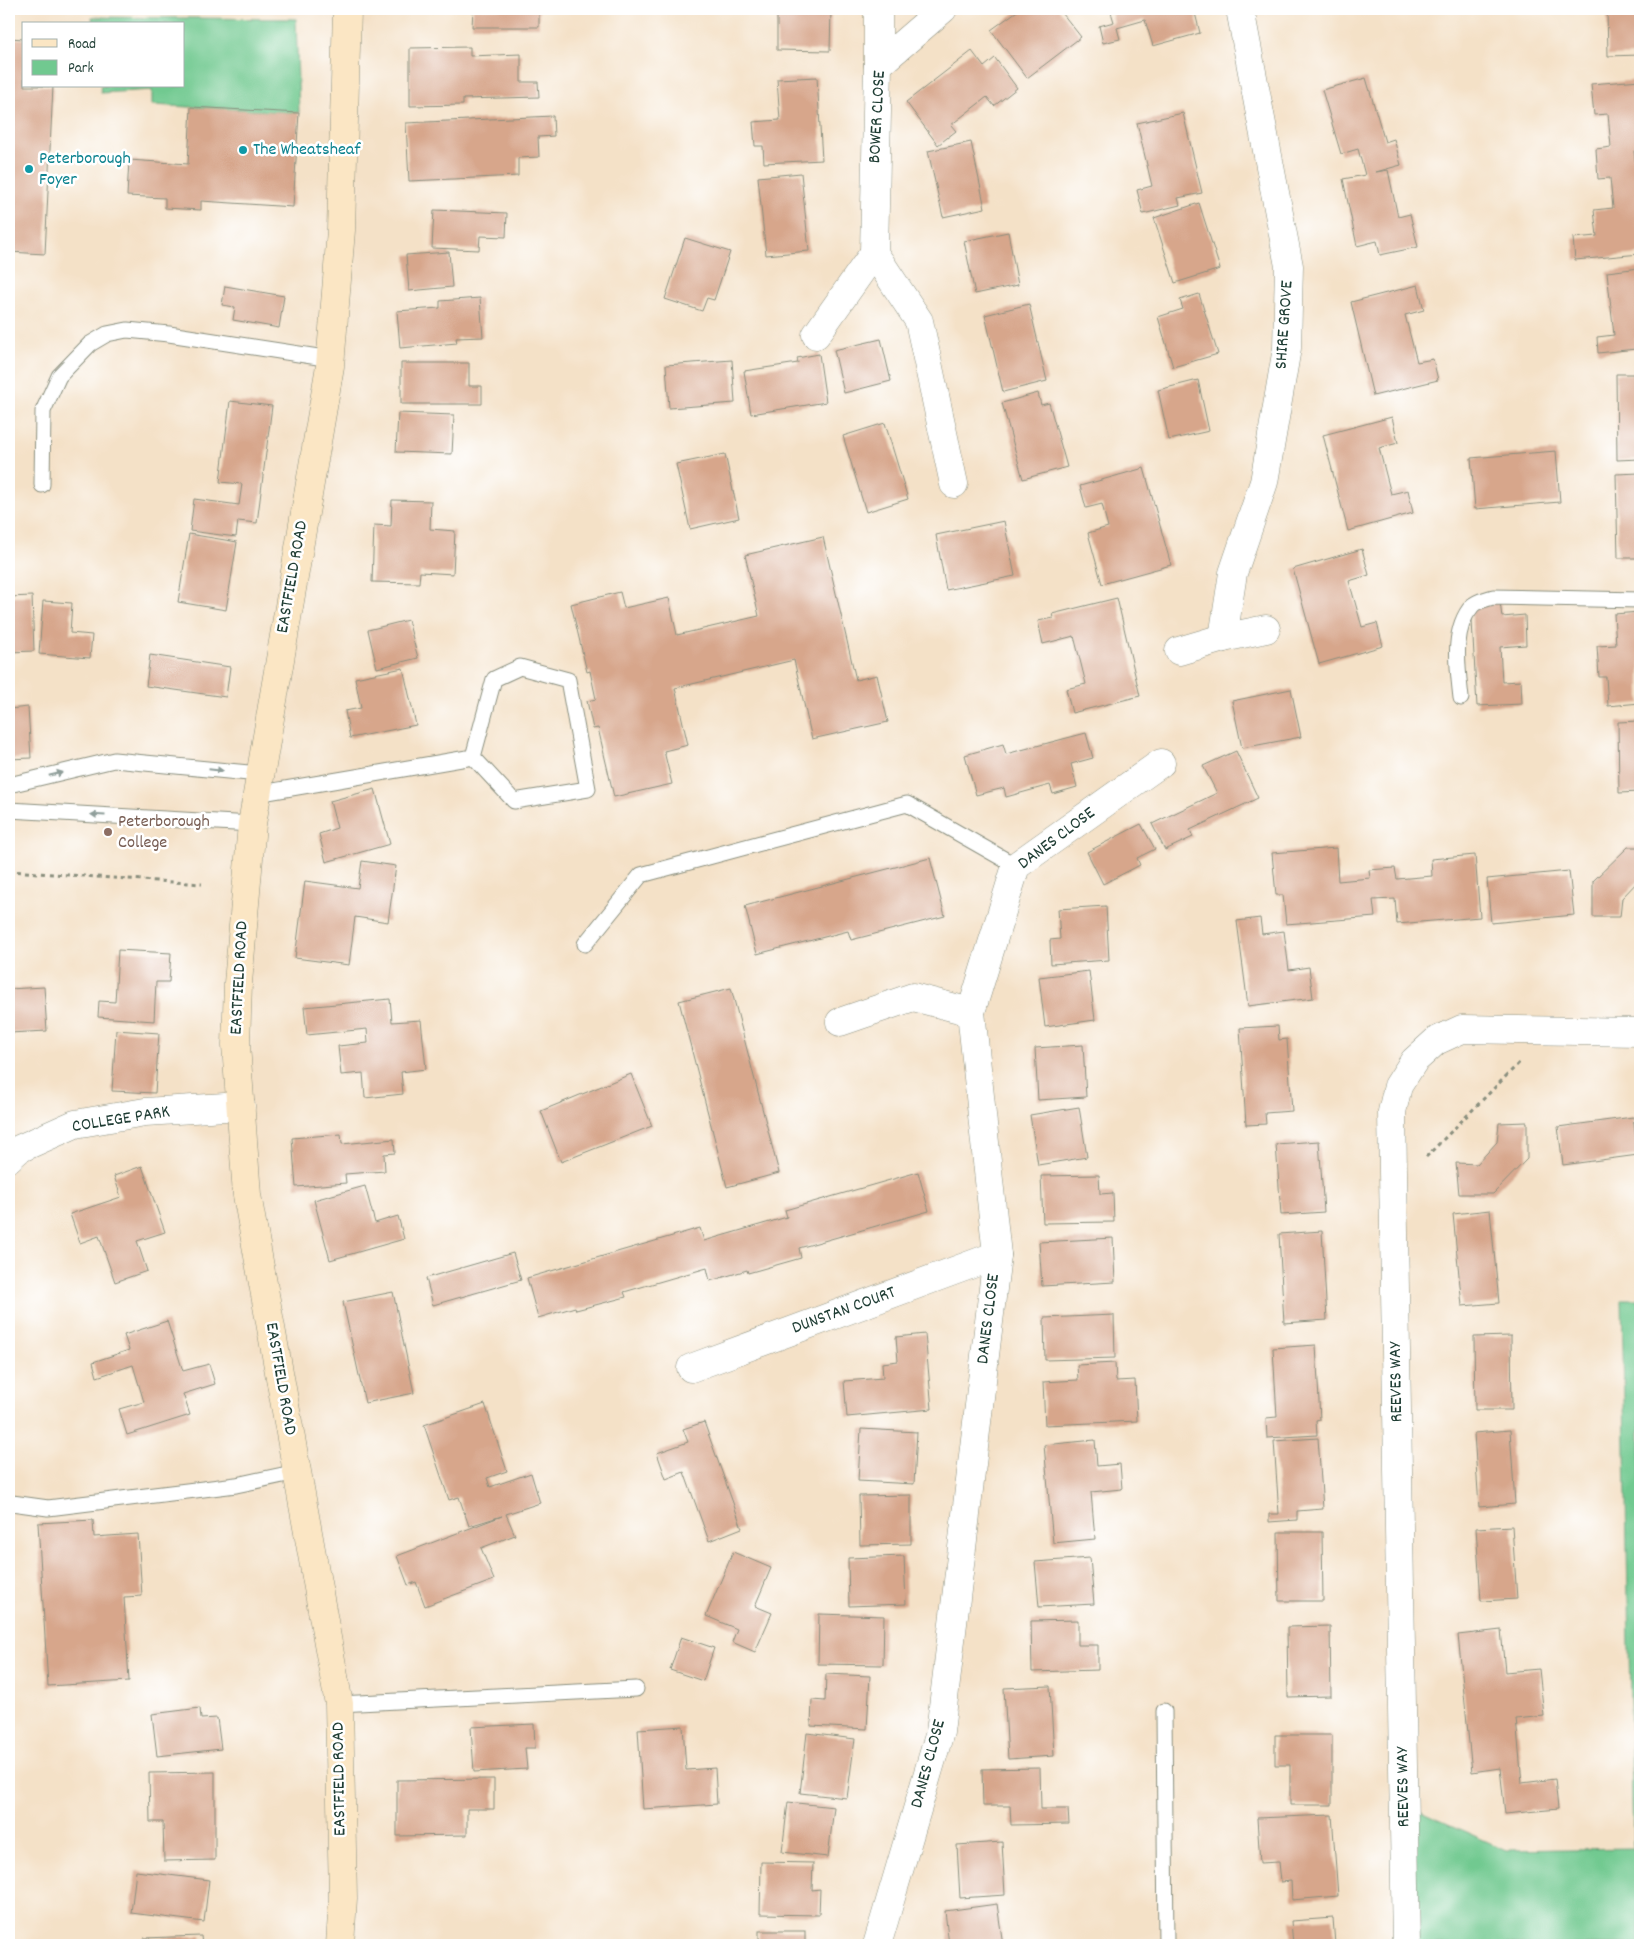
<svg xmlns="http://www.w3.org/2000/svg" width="1649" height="1954" viewBox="0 0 1649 1954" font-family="Dekko,sans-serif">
<rect width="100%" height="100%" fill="#fff"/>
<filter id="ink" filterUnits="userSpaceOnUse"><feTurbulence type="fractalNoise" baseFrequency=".02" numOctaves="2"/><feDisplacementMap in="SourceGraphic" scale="10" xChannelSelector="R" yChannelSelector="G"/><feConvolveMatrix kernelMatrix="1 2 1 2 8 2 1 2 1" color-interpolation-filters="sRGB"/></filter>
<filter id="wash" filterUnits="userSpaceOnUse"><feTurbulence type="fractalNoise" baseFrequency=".0096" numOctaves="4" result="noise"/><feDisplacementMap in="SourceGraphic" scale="20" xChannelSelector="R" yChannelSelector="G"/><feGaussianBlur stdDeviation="1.12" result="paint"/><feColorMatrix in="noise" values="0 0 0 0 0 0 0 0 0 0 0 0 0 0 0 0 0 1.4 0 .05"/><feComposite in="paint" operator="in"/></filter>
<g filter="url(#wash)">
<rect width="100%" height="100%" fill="#f4e1c7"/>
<g fill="#71c990" stroke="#488362">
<path d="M92 17 296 19 299 113 152 105V90L101 93 100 86H184V24H93Z"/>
<path d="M1622 1299H1640V1945H1412L1408 1806 1506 1850 1633 1848Z"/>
</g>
<g id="blocks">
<g fill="#d7a68b">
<path d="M473 9H539V27H472Z"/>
<path d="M777 9H831L830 51 777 50Z"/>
<path d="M1020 9H1059L1081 37 1027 78 991 30Z"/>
<path d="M1110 9H1194L1200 33 1153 46 1145 20 1117 28 1120 39 1103 43 1099 26 1114 22Z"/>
<path d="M1607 9H1640V55L1608 56Z"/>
<path d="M9 38 24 39V86H53L45 254 9 252Z"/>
<path d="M470 47V56L521 54V82H538L539 97 463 99V105L410 106V48Z"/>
<path d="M972 51 984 67 995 58 1017 88 994 106 987 97 951 125 956 131 938 145 906 102Z"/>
<path d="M817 77 822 160 764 163 763 146H755L753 122 780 120 777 79Z"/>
<path d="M1366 78 1385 142 1394 139 1401 165 1376 172 1388 170 1398 217 1410 214 1418 247 1380 255 1377 241 1357 246 1343 179 1365 175 1358 149 1341 154 1322 90Z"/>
<path d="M1640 80V150L1634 151 1637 176H1640V254L1575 260 1573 238 1597 236 1594 210 1613 208 1610 178 1598 179 1596 149 1611 147 1608 114 1594 115 1591 84Z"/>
<path d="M191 107 299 113 293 207 201 201V210L165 208V198L127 196 129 160 188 164Z"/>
<path d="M1183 113 1202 193 1178 198 1180 205 1143 214 1137 190 1152 186 1137 123Z"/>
<path d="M553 116 554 136 538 137 539 157 518 158V176L409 181 406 123Z"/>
<path d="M971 142 985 208 943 217 928 151Z"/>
<path d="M801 173 809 251 766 255 758 177Z"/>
<path d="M1199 203 1220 269 1175 283 1154 218Z"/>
<path d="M434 210 507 213 506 237 480 236 479 250 432 248Z"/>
<path d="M1008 232 1018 285 975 294 964 241Z"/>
<path d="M685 238 730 252 714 300 707 298 702 311 665 299Z"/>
<path d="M449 252 452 287 409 291 406 255Z"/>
<path d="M1640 268V338H1635L1636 349 1598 353 1597 337 1614 335 1607 272Z"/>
<path d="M1418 285 1424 310 1405 315 1417 362 1433 359 1438 380 1373 396 1351 302Z"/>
<path d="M225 286 284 296 279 328 233 320 235 307 222 305Z"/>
<path d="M1199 294 1218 354 1173 367 1158 317 1183 309 1180 300Z"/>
<path d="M480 298 483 337 456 338 457 343 400 348 397 311 440 308V301Z"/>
<path d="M1029 304 1047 381 1003 392 985 315Z"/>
<path d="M881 339 891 381 844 393 834 350Z"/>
<path d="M819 354 826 402 751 414 744 371 798 363 797 358Z"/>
<path d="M732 360 735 403 669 408 666 365Z"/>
<path d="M401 363H469V386H482V404H401Z"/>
<path d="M1616 374H1640V459L1617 460Z"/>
<path d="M1198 380 1209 431 1169 440 1158 390Z"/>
<path d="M1038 393 1041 405 1049 403 1067 467 1023 479 1002 403Z"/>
<path d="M230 401 272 406 257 523 238 521 236 537 190 531 194 499 239 505 242 484 220 482Z"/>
<path d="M398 413 454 415 452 454 396 452Z"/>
<path d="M1392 417 1398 443 1379 448 1391 494 1408 490 1413 513 1348 531 1323 435Z"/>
<path d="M885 423 908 499 866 512 843 436Z"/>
<path d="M1556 451 1560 502 1475 509 1471 458Z"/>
<path d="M725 454 739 518 690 529 676 464Z"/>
<path d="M1144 468 1171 565 1102 584 1088 533 1108 527 1102 504 1086 508 1080 486Z"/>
<path d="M1640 473V558H1618L1616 474Z"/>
<path d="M392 500 431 501 430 529 455 531 453 574 420 572 419 583 372 582 374 525 391 526Z"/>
<path d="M1004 521 1015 576 946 590 936 535Z"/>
<path d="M189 534 237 542 226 610 178 602Z"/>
<path d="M823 537 856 680 877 675 888 722 812 739 794 660 675 688 688 745 664 751 672 784 614 797 598 728 593 729 587 701 596 699 590 671 587 672 571 604 620 592 624 608 669 598 677 635 759 616 745 555Z"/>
<path d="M1362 549 1369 575 1349 581 1362 627 1377 623 1383 646 1319 664 1293 569Z"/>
<path d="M32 596 34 651 9 652V597Z"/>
<path d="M1117 598 1140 696 1072 713 1066 689 1086 684 1074 636 1043 644 1038 621 1053 618 1052 614Z"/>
<path d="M43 601 72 603 70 633 92 635 90 658 39 654Z"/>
<path d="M1500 602 1502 617 1525 615 1526 645 1500 647 1502 682 1521 681 1522 704 1477 706 1471 604Z"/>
<path d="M1640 612V703L1608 706 1606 677H1599L1597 646 1616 645 1614 614Z"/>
<path d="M408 620 418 658 377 668 368 630Z"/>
<path d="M150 655 230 667 226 697 146 686Z"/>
<path d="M403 668 416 725 350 738 345 711 361 708 355 678Z"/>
<path d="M1291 689 1301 737 1242 748 1232 701Z"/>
<path d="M28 707 31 758 9 759V709Z"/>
<path d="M1640 721V792L1619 793 1618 722Z"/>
<path d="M1086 733 1093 758 1071 764 1077 787 1053 794 1050 785 1006 797 1004 788 976 795 965 755 1003 744 1006 754Z"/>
<path d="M1236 751 1258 798 1190 830 1193 837 1165 850 1152 824 1217 793 1203 766Z"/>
<path d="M375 789 390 844 326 862 319 834 337 828 330 801Z"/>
<path d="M1141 824 1155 849 1137 858 1140 865 1103 884 1087 852Z"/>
<path d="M1628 847H1640V879L1622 898 1620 917H1593V881Z"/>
<path d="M1336 848 1338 881 1370 878 1369 870 1395 868 1397 879 1432 876 1431 859 1475 855 1480 917 1397 924 1395 899 1373 900 1375 917 1286 924 1283 895H1276L1272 853Z"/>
<path d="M930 858 945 916 851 940 848 931 757 954 745 906Z"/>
<path d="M362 861 396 866 388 922 355 917 349 965 295 958 305 881 358 888Z"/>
<path d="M1569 871 1574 915 1491 923 1487 879Z"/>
<path d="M1106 906 1109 960 1051 964 1050 940 1060 939 1058 909Z"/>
<path d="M1260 918 1262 934 1284 931 1289 970 1309 967 1313 998 1248 1006 1237 921Z"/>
<path d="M118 950 171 953 169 982H156L154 1021 98 1017 99 1001 115 1002Z"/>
<path d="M1089 971 1095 1020 1045 1027 1039 977Z"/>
<path d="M44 987 47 1031 9 1033V989Z"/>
<path d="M731 988 779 1173 727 1187 679 1001Z"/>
<path d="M390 999 392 1022 421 1020 426 1069 401 1072 403 1094 365 1098 363 1073 341 1075 338 1046 368 1043 367 1029 307 1035 304 1007Z"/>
<path d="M1278 1026 1279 1040 1287 1039 1292 1111 1265 1113 1266 1124 1246 1125 1240 1028Z"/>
<path d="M116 1030 159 1033 155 1093 112 1091Z"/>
<path d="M1083 1045 1086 1097 1038 1100 1035 1048Z"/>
<path d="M631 1074 652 1126 561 1162 541 1111Z"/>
<path d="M1079 1107 1087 1157 1038 1165 1030 1115Z"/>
<path d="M1633 1117 1638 1155 1563 1165 1558 1127Z"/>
<path d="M1527 1122V1159L1493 1194H1459L1456 1163 1477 1164 1497 1142 1499 1123Z"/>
<path d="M341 1134 342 1144 394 1139 395 1153 384 1154 385 1171 345 1174 346 1183 296 1187 292 1138Z"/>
<path d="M1319 1141 1324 1212 1281 1215 1276 1144Z"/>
<path d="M142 1166 165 1232 137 1241 147 1271 115 1282 99 1236 80 1243 70 1214 121 1197 114 1176Z"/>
<path d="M918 1172 929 1211 799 1248 801 1258 748 1273 747 1270 710 1281 707 1268 624 1292 626 1297 576 1310 575 1307 538 1318 527 1278 700 1228 704 1241 787 1217 785 1210Z"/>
<path d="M1099 1175 1100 1194 1113 1193 1114 1222 1043 1223 1041 1176Z"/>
<path d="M365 1186 375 1223 398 1216 404 1239 330 1260 314 1200Z"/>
<path d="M1490 1210 1499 1303 1462 1306 1453 1214Z"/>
<path d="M1322 1231 1327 1320 1284 1323 1279 1234Z"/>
<path d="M1113 1238 1115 1282 1042 1286 1039 1242Z"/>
<path d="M513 1253 521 1280 433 1305 426 1278Z"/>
<path d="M393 1292 414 1393 365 1403 343 1302Z"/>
<path d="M1114 1315 1115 1358 1045 1360 1044 1318Z"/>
<path d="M167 1321 183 1371 209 1364 215 1384 183 1394 190 1415 127 1435 119 1409 144 1402 133 1365 97 1377 93 1362 129 1350 124 1335Z"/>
<path d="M925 1334 932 1409 847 1417 844 1381 883 1378 882 1363 898 1361 896 1337Z"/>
<path d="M1511 1336 1512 1410H1475L1474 1337Z"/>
<path d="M1316 1345 1320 1420 1316 1421 1317 1435 1267 1438 1266 1418 1277 1417 1273 1348Z"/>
<path d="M1115 1363 1116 1381 1135 1380 1137 1421 1045 1425 1043 1382 1078 1380 1077 1365Z"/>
<path d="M485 1404 507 1471 487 1478 490 1487 531 1473 540 1503 506 1514 515 1535 481 1548 494 1580 425 1606 416 1582 408 1585 397 1556 502 1516 469 1526 459 1497 449 1500 424 1425Z"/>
<path d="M704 1422 742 1528 709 1541 684 1472 666 1479 657 1453 688 1442 683 1429Z"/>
<path d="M861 1429 917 1432 914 1484 858 1481Z"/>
<path d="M1510 1430 1515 1504 1479 1507 1474 1433Z"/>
<path d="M1318 1438 1323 1509 1297 1511V1520L1269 1522V1514H1279L1274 1441Z"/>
<path d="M1095 1440 1097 1466 1120 1464 1122 1489 1091 1492 1095 1539 1053 1543 1044 1445Z"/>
<path d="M911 1495V1544L860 1545 859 1496Z"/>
<path d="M93 1520 94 1537 138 1534 142 1596 124 1597 129 1681 48 1686 38 1523Z"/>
<path d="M1512 1526 1517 1599 1481 1601 1476 1528Z"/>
<path d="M1278 1532H1322L1323 1601H1279Z"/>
<path d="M733 1552 771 1568 755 1606 772 1613 755 1652 732 1642 737 1629 706 1616Z"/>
<path d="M904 1556 906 1604 849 1606 848 1558Z"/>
<path d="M1090 1558 1094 1604 1039 1607 1035 1562Z"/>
<path d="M819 1614 884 1616 883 1665 818 1664Z"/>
<path d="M1078 1620V1645H1098V1670L1032 1672 1031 1621Z"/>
<path d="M1330 1626 1331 1696 1288 1697 1287 1627Z"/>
<path d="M1501 1630 1505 1672 1539 1669 1544 1716 1516 1719 1522 1783 1555 1779 1558 1809 1505 1814 1500 1768 1472 1772 1458 1635Z"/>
<path d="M681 1637 714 1648 703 1681 670 1670Z"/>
<path d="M826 1674 870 1676 867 1729 811 1726 812 1700 825 1701Z"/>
<path d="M1050 1686 1054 1756 1008 1759 1004 1688Z"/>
<path d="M200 1708 201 1719 217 1718 221 1749 157 1756 152 1714Z"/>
<path d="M534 1724 535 1748H525L527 1769 474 1772 471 1727Z"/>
<path d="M683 1726 686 1770 715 1768 717 1804 643 1809 638 1729Z"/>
<path d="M807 1733 855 1739 847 1798 800 1793Z"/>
<path d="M1275 1735H1332V1805H1290V1765H1275Z"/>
<path d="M1040 1768 1041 1809H1068L1069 1824 1011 1825 1010 1806H983L982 1769Z"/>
<path d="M215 1772V1860L164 1861 163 1822H150L149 1773Z"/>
<path d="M494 1779V1809H467V1835L397 1836V1780Z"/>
<path d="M788 1802 834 1807 828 1857 782 1852Z"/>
<path d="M1332 1815 1338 1896 1292 1900 1291 1881 1281 1882 1279 1862 1260 1863 1257 1818Z"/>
<path d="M1002 1842 1005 1895 960 1898 957 1845Z"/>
<path d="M761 1862 813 1863 812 1890 820 1889 819 1915 760 1914Z"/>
<path d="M136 1871 209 1880 204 1922 131 1913Z"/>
<path d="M997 1904 1003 1945H949L945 1911Z"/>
<path d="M1333 1918 1335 1945H1293L1291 1921Z"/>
<rect x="759" y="1931" width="46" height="14"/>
<path d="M201 1936 202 1945H144V1938Z"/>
</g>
</g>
</g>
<g filter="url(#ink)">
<use href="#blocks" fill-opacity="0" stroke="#8a8f7e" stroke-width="1"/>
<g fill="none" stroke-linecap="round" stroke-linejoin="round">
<defs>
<g id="lane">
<path d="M42 485 43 411 59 376 90 344 107 334 127 330 169 334 331 359"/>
<path d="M1461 698C1458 669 1451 630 1472 606 1476 601 1487 599 1493 597L1640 600"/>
<path d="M9 785 114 760 259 774"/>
<path d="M256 794 473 757 494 679 520 667 568 680 588 789 514 801 473 757"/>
<path d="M9 810 252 824"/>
<path d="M585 944 641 875 907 804 1016 866"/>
<path d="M12 1503 48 1508 236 1485 297 1472"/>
<path d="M339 1704 636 1689"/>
<path d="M1164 1711 1166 1945"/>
</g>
<g id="street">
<path d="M943 9 878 65 874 253 919 321 954 484"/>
<path d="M878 65V9"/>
<path d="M816 335 874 253"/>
<path d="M1223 638 1266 629"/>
<path d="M1179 651 1223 638 1233 573 1264 482 1287 348 1289 266 1240 9"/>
<path d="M840 1022 913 997 971 1012"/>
<path d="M9 1158 19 1149 75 1124 145 1112 241 1106"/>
<path d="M691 1368 997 1255"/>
<path d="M877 1945 940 1732 997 1255 971 1012 1016 866 1161 763"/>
<path d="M1406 1945 1392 1112 1398 1086 1414 1061 1436 1041 1462 1029 1640 1032"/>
</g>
<path id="secondary" d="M340 1945 343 1898 339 1704 247 1195 236 1045 238 983 252 824 330 366 341 230 347 9"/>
</defs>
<use href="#lane" stroke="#8a8f7e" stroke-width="17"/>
<use href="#street" stroke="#8a8f7e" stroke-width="29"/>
<use href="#secondary" stroke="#8a8f7e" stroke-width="29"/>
<g stroke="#8a8f7e" stroke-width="3" stroke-dasharray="4 4" stroke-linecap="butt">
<path d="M9 871 202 884"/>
<path d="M1426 1157 1520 1062"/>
</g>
<use href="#lane" stroke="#fff" stroke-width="15"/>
<use href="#street" stroke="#fff" stroke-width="28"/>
<use href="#secondary" stroke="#fbe6c4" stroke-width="28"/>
</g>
<defs><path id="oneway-solid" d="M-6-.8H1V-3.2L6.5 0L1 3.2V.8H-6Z" transform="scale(1.25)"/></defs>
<g fill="#8f9e9a">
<use href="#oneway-solid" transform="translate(216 770) rotate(6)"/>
<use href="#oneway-solid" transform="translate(56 774) rotate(-14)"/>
<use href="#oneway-solid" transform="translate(98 815) rotate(-177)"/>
</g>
</g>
<g fill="#0f9aa8" stroke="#fff" stroke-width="2">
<circle cx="243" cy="150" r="5"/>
<circle cx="29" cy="169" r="5"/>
</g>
<circle fill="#8d6e63" stroke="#fff" stroke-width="2" cx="108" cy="832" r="5"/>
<g text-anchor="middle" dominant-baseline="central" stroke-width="5" stroke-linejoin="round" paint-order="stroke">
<g font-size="18" fill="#1f3d34" stroke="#fff">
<text transform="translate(878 117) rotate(-87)">BOWER CLOSE</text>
<text transform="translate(1285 325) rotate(-86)">SHIRE GROVE</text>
<text transform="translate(293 577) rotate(-80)">EASTFIELD ROAD</text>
<text transform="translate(1057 839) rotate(-37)">DANES CLOSE</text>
<text transform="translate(240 978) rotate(-87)">EASTFIELD ROAD</text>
<text transform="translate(121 1120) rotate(-9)">COLLEGE PARK</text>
<text transform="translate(844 1311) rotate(-20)">DUNSTAN COURT</text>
<text transform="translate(989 1319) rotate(-83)">DANES CLOSE</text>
<text transform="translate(280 1379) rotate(80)">EASTFIELD ROAD</text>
<text transform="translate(1397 1382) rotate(-91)">REEVES WAY</text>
<text transform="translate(929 1764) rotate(-75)">DANES CLOSE</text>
<text transform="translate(340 1779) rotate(-91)">EASTFIELD ROAD</text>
<text transform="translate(1404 1787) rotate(-91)">REEVES WAY</text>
</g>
<g font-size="18" fill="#0d838f" stroke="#fff" text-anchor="start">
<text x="253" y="150">The Wheatsheaf</text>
<text x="39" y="159">Peterborough<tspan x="39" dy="21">Foyer</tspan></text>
</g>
<g font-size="18" fill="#785e54" stroke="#fff" text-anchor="start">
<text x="118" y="822">Peterborough<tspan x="118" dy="21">College</tspan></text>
</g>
</g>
<rect width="1649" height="1954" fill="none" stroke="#fff" stroke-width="30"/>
<rect x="22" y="22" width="162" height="65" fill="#ffffff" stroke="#a5b1ae"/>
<rect x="32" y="39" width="25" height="8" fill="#fbe6c4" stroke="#a5b1ae"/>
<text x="68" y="48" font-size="15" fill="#1f3d34">Road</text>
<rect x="32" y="60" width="25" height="15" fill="#71c990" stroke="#a5b1ae"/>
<text x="68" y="72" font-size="15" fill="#1f3d34">Park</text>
</svg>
